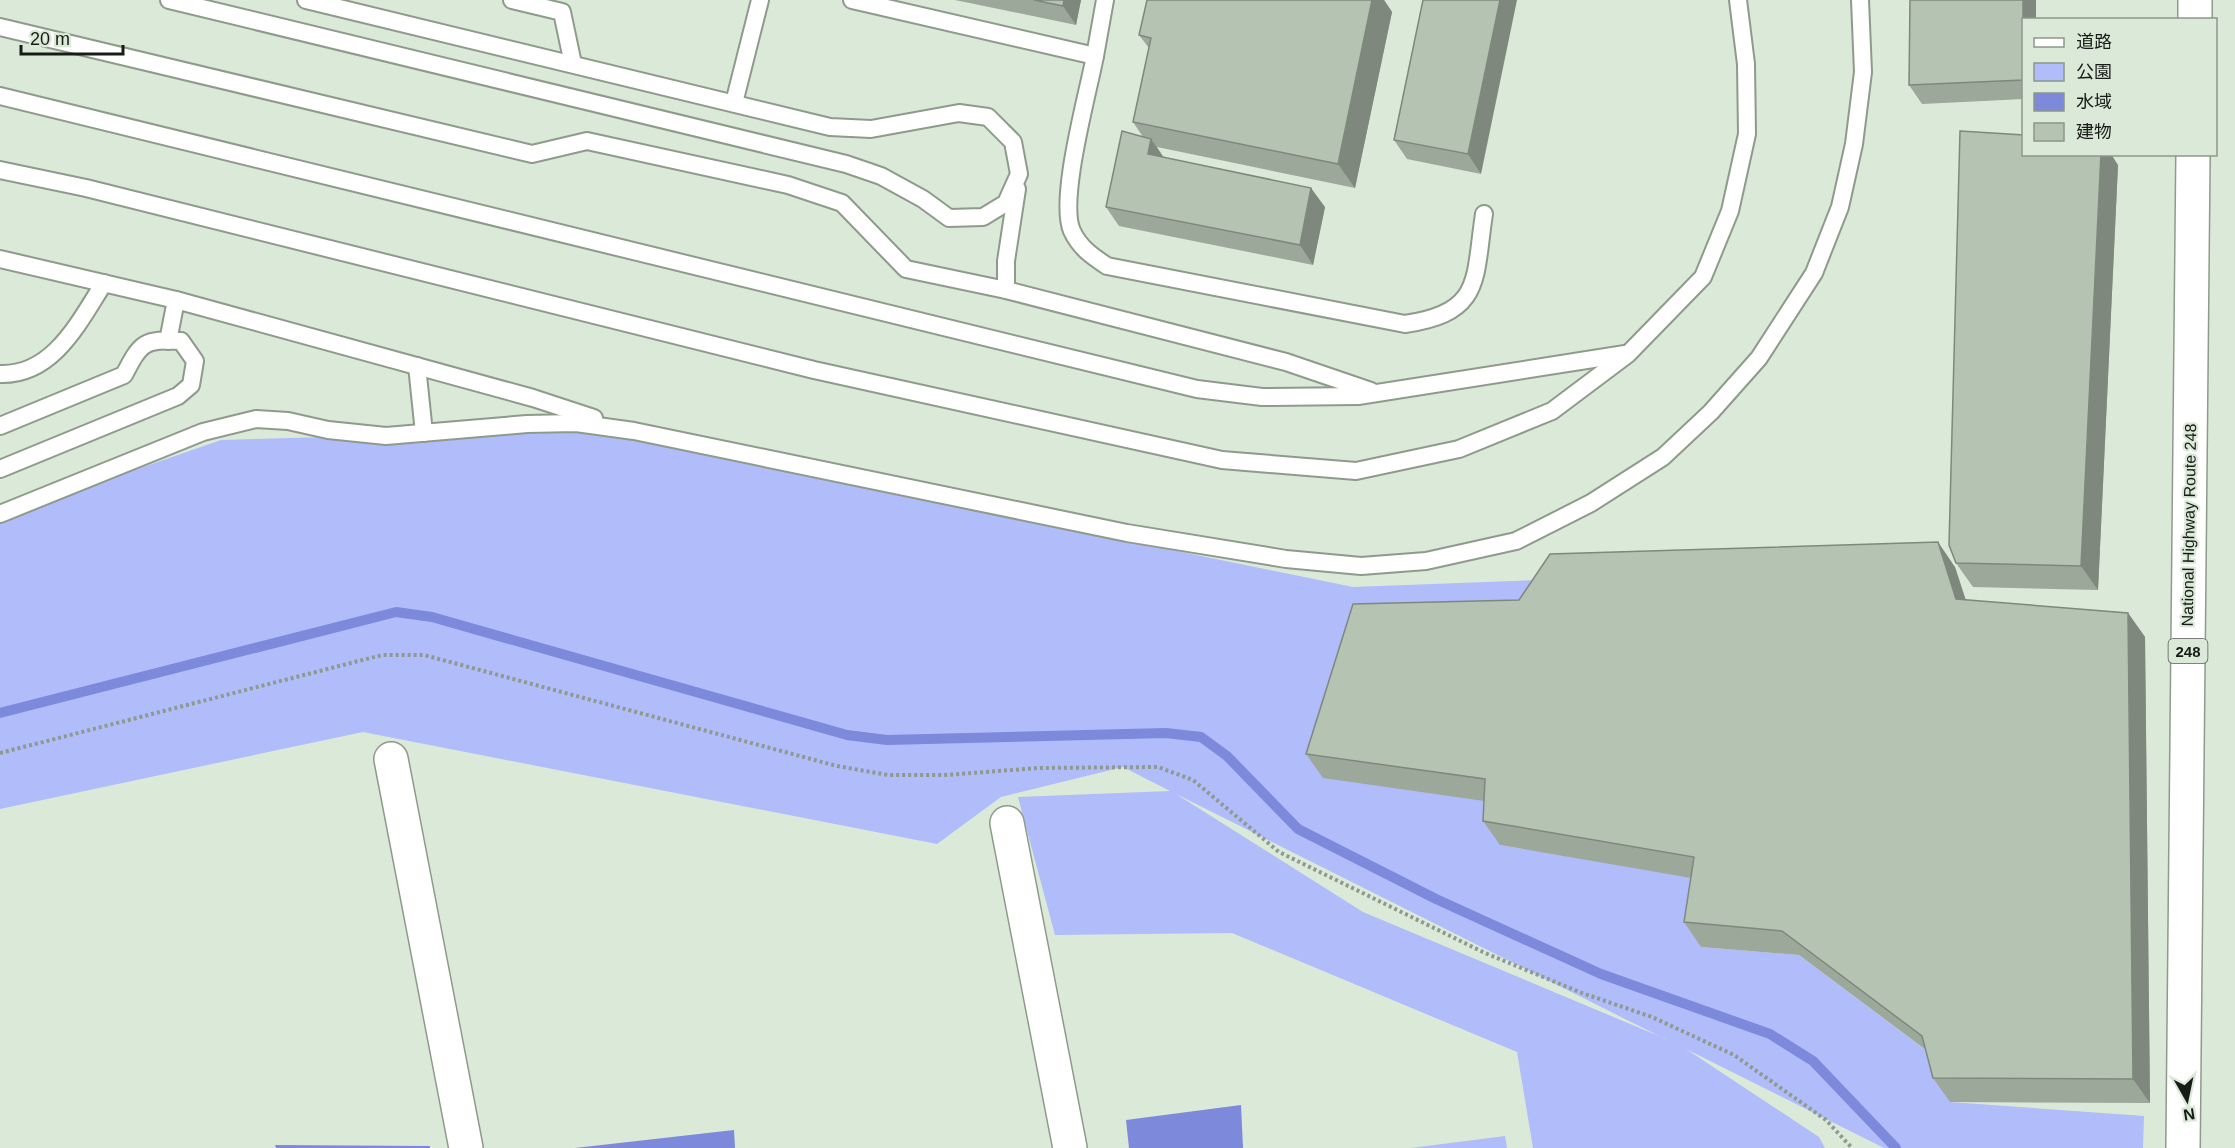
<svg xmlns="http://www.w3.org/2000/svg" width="2235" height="1148" viewBox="0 0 2235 1148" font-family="Helvetica,'Noto Sans JP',sans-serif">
<rect width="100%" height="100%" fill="#dbe9d8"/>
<g fill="#b1bcfb" fill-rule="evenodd">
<path d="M586 430 1353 587 1567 579 1502 804 1500 845 1711 881 1702 947 1799 955 1939 1060 1950 1102 2144 1116 2143 1148H1884L1686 1049 1819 1137 1825 1148H1533L1517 1052 1232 933 1055 935 1018 797 1170 791 1123 767 1001 797 937 844 363 732 0 809V520L68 493 221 440ZM1176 794 1665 1039H1666L1363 912Z"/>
<path d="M1505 1136 1507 1148H1411Z"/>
</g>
<g fill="#7d89da">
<path d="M1241 1105 1243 1148H1129L1126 1120Z"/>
<path d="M734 1130 735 1148H575Z"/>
<path d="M275 1145 430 1146V1148H276Z"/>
</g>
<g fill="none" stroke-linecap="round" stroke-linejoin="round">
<path stroke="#7d89da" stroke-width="10" d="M0 713 396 612 432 617 847 735 887 740 1166 733 1201 737 1227 756 1298 829 1436 899 1601 974 1770 1034 1813 1061 1896 1148"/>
<defs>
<g id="service">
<path d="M169 0 846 164 881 176 923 199 949 218 983 217 1006 203 1019 174 1013 142 988 117 959 113 871 129 830 127 306 0"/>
<path d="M512 0 562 12 573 64"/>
<path d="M852 0 1095 56 1105 0"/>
<path d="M0 27 532 154 587 141 788 185 842 203 906 269 1006 290 1286 362 1371 391"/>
<path d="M1095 56C1088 93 1058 200 1072 231 1080 248 1092 256 1107 266L1405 324C1483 313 1474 279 1484 214"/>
<path d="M0 96 1197 389 1262 397 1358 396 1625 354"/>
<path d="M734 103 760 0"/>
<path d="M0 170 86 188 814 370 1222 460 1356 471 1459 449 1552 411 1628 354 1703 277 1730 211 1747 134 1746 64 1738 0"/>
<path d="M0 259 176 300"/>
<path d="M1006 290V261L1017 189"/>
<path d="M168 341 176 300 533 398 594 418"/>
<path d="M417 366 424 433"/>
<path d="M0 374C53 376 79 322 104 283"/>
<path d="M0 426 124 375C141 342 144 339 181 341L195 361 191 385 178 396 0 469"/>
<path d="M0 514 203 432 256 419 288 421 328 430 386 436 527 424 576 423 634 431 1127 533 1286 559 1361 566 1426 561 1516 541 1591 503 1663 457 1711 412 1759 358 1814 273 1840 207 1854 144 1863 72 1860 0"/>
</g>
<g id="minor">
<path d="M391 759 466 1148"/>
<path d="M1007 823 1070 1148"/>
</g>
<g id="trunk">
<path d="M2195 20V0"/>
<path d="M2183 1148 2193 154"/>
</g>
</defs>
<use href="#service" stroke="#8e9b8b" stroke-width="20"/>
<use href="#minor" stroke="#8e9b8b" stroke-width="36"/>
<use href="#trunk" stroke="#8e9b8b" stroke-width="36"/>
<path stroke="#8f998d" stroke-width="4" stroke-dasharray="3 3" stroke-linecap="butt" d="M0 753 382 655H424L837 766 888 775H946L1038 768 1158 767 1193 780 1279 852 1485 953 1582 993 1652 1017 1734 1055 1826 1120 1852 1148"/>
<use href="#service" stroke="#fff" stroke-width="16"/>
<use href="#minor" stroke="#fff" stroke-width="33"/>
<use href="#trunk" stroke="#fff" stroke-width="33"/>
</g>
<g fill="#9ca89a">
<path d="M955 0H1081L1076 25Z"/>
<path d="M1147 0H1384L1392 12 1355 188 1157 147 1164 158 1325 207 1313 265 1119 226 1106 207 1143 137 1133 122 1149 48 1139 35Z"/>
<path d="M1423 0 1481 174 1407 159 1394 140Z"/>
<path d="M1910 0H2036V20H2024V99L1922 104 1909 85Z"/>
<path d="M2118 165 2098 590 1973 587 1956 563Z"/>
<path d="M1955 567 1966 600 2128 613 2145 637 2150 1103 1950 1102 1933 1078 1926 1050 1799 955 1701 947 1684 922 1691 878 1500 845 1483 821 1484 801 1323 778 1306 754 1519 600Z"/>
</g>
<g fill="#7f887d">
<path d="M1064 0H1081L1076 25 1063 6Z"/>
<path d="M1372 0H1384L1392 12 1355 188 1338 164Z"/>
<path d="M1500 0H1517L1481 174 1468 154Z"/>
<path d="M2023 0H2036V20H2024V80Z"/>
<path d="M1151 139 1164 158 1148 154Z"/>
<path d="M2101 154H2111L2118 165 2098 590 2081 566Z"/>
<path d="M1311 188 1325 207 1313 265 1300 245Z"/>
<path d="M1938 542 1955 567 1973 624 1956 599Z"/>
<path d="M2128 613 2145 637 2150 1103 2133 1079Z"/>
</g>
<g fill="#b5c3b3" stroke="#7f887d" stroke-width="1.5">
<path d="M1034 0H1064L1063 6Z"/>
<path d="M1147 0H1372L1338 164 1133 122 1151 38 1139 35Z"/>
<path d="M1423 0H1500L1468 154 1394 140Z"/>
<path d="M1910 0H2023V80L1909 85Z"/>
<path d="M1122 131 1151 139 1148 154 1311 188 1300 245 1106 207Z"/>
<path d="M1960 131 2024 135V154H2101L2081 566 1956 563 1949 545Z"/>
<path d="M1938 542 1956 599 2128 613 2133 1079 1933 1078 1922 1036 1782 931 1684 922 1694 857 1483 821 1485 779 1306 754 1353 604 1519 600 1550 554Z"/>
</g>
<g text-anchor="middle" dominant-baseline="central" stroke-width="4.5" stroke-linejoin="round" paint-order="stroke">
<rect fill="#dbe9d8" stroke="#525a50" stroke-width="1.5" x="2168.5" y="639" width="39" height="24" rx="4.5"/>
<g font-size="15" font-weight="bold" fill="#171c16">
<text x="2188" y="651">248</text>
</g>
<g font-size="16" fill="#171c16" stroke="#dbe9d8">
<text transform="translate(2189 525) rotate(-89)">National Highway Route 248</text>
</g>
</g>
<rect x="2022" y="18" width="195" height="138" fill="#dbe9d8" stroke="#8d978a" stroke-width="1.5"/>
<rect x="2034" y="38" width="30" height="9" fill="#ffffff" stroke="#8d978a" stroke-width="1.5"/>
<text x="2076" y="48" font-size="18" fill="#171c16">道路</text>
<rect x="2034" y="63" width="30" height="18" fill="#b1bcfb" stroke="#8d978a" stroke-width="1.5"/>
<text x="2076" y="78" font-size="18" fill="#171c16">公園</text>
<rect x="2034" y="93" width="30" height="18" fill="#7d89da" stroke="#8d978a" stroke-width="1.5"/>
<text x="2076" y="108" font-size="18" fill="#171c16">水域</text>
<rect x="2034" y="123" width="30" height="18" fill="#b5c3b3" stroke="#8d978a" stroke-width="1.5"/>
<text x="2076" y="138" font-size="18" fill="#171c16">建物</text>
<g transform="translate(2187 1100) rotate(171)" stroke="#dbe9d8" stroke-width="4.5" paint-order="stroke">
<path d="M0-4.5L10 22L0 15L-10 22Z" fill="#171c16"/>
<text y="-9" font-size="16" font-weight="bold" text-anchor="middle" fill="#171c16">N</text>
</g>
<path d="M21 45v9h102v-9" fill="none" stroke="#171c16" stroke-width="3"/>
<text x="30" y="45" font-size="18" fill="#171c16" stroke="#dbe9d8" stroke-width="4.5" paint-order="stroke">20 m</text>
</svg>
